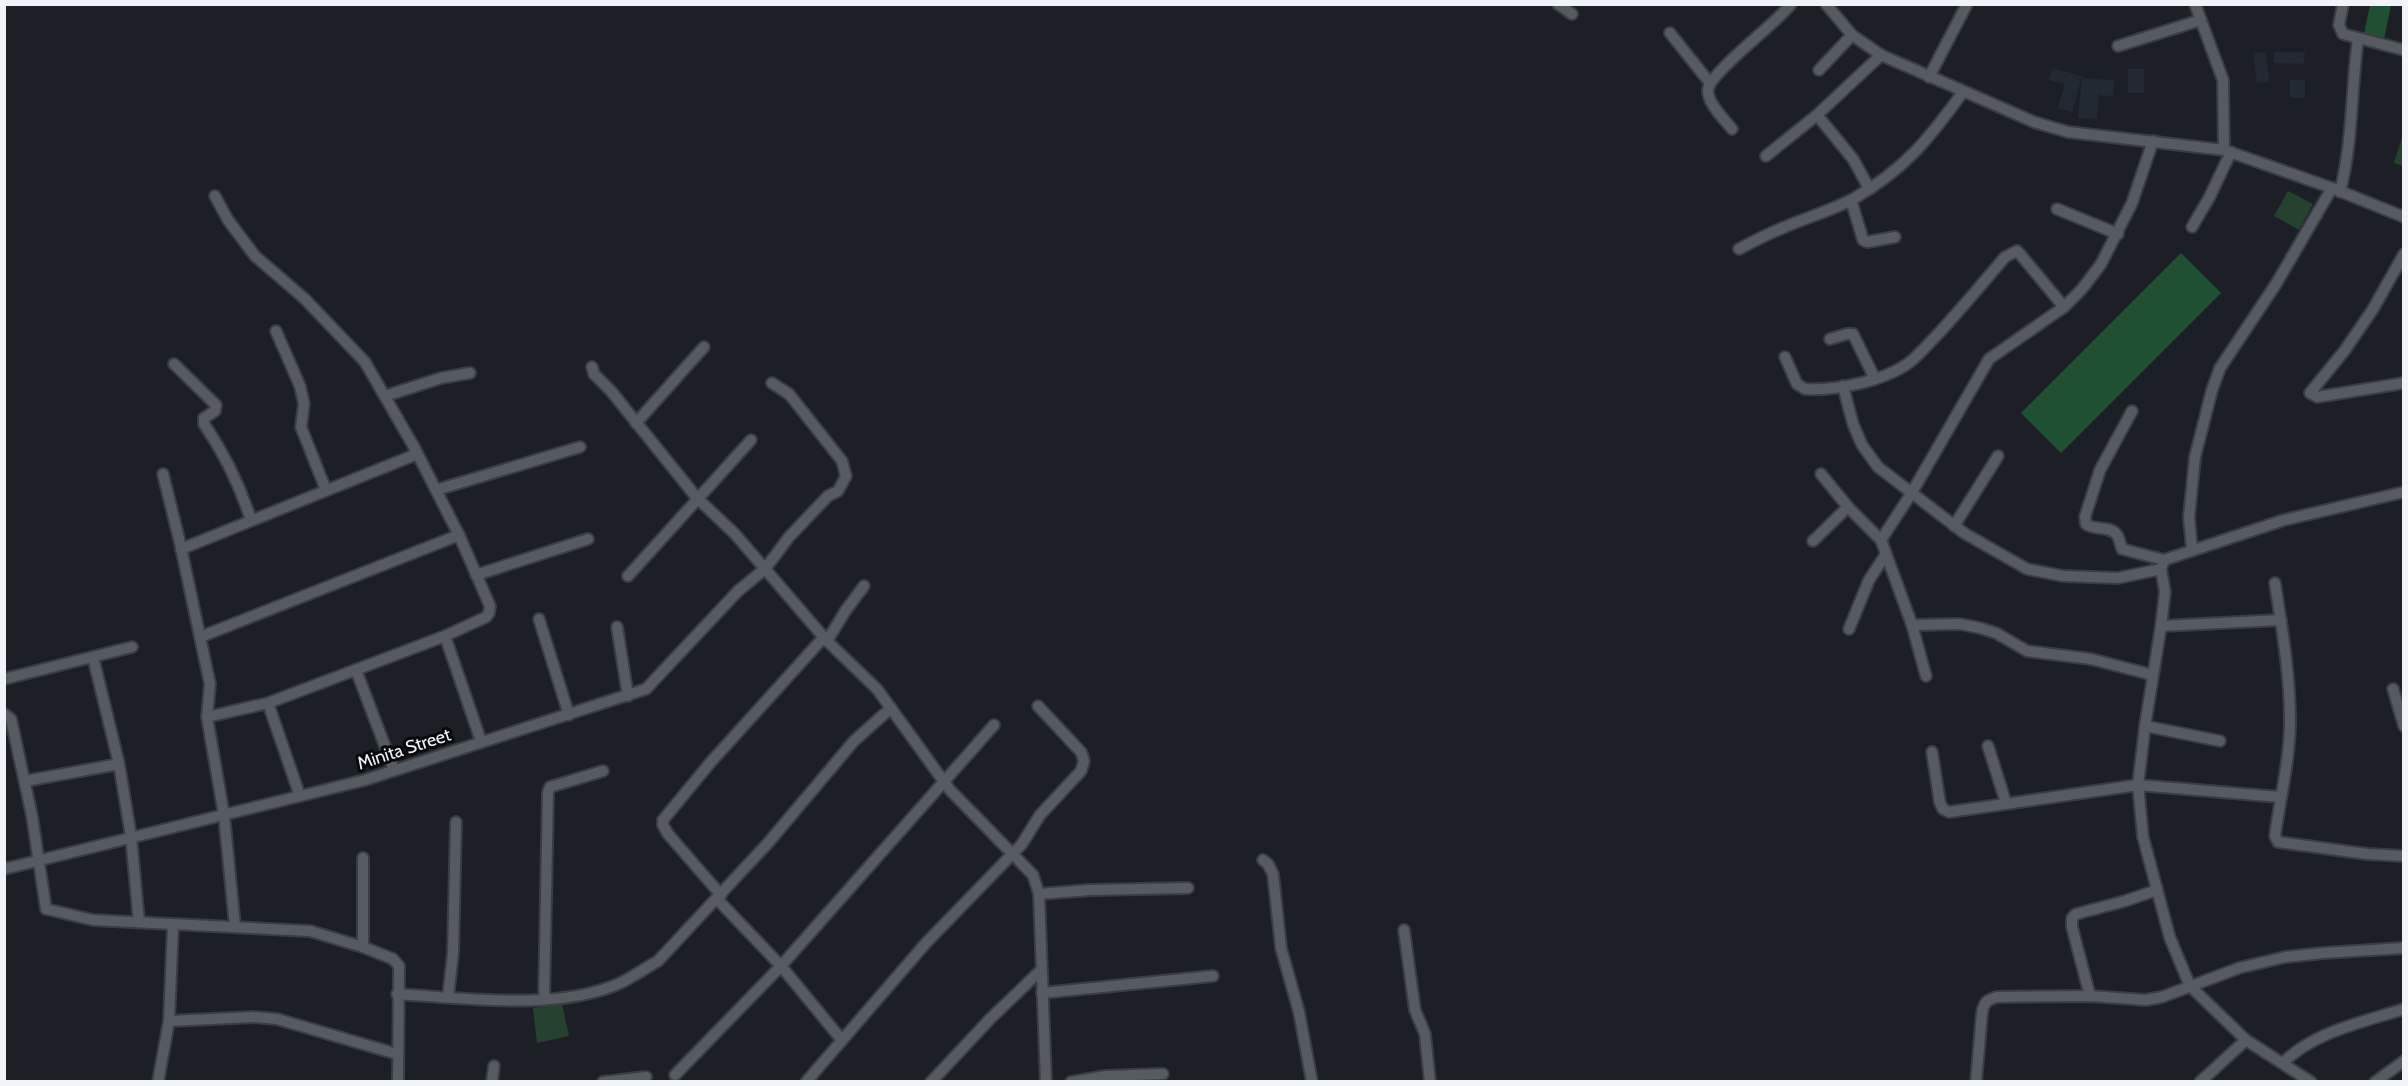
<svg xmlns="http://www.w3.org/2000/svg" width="2408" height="1086" viewBox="0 0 2408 1086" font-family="Cabin,sans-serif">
<rect width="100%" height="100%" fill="#1c2026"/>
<g fill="#222933">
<path d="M2266 52 2269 82 2257 83 2253 53Z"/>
<path d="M2274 52H2305L2304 64 2274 63Z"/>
<path d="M2052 68 2082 76 2072 112 2058 108 2065 84 2049 80Z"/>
<rect x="2128" y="69" width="16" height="24"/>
<path d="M2082 78 2114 80 2113 96 2099 95 2097 119 2078 118Z"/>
<rect x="2290" y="80" width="15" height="18"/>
</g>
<g fill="#26412f">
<path d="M2403 135V166L2394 163Z"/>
<path d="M2288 191 2313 204 2299 230 2274 216Z"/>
<path d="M562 1004 569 1036 537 1043 533 1008Z"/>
</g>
<g fill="#205033">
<path d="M2370 5H2391L2384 39 2364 34Z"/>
<path d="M2181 253 2221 293 2061 453 2021 413Z"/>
</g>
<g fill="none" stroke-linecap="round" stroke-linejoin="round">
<defs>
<g id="minor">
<path d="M1558 4 1572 14"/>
<path d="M1826 4 1852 35 1881 55 2034 122 2068 132 2224 150 2332 188 2404 217"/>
<path d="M2195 4 2223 80 2224 150"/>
<path d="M2343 4 2339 25 2343 34 2404 50"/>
<path d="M1670 33 1710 83"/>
<path d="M2118 46 2201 20"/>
<path d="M1819 70 1852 35"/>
<path d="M1929 77 1967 4"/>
<path d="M1817 115 1853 159 1869 188"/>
<path d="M1732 129C1725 120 1707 103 1708 90 1709 73 1777 23 1791 4"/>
<path d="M1766 156 1817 115 1881 55"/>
<path d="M2340 192C2353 141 2351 90 2358 39"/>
<path d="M1851 200 1863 240 1867 242 1895 237"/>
<path d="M2057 209 2118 234"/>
<path d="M2192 227 2209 198 2231 152"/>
<path d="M1739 249C1754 241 1769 233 1785 227 1807 217 1831 211 1853 199 1904 170 1929 139 1963 92"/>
<path d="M2404 254 2373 309 2345 350 2310 393 2317 397 2404 383"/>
<path d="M276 331 300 386 304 404 301 427 326 490"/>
<path d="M1830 339 1847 334H1853L1875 379"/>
<path d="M1785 357 1797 384 1805 389C1835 391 1885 381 1910 362 1920 354 1929 343 1939 333 1962 308 1983 283 2005 257L2017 251 2020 254 2064 307"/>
<path d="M174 364 216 405 215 411 204 418V424C224 453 240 486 251 520"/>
<path d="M592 367 594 374 611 391 697 498 735 534 827 641 877 689 950 790 1033 875 1039 894 1046 1082"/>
<path d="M1843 386 1853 424 1862 445 1878 467 1964 533 2027 569 2063 576 2118 578 2161 569"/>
<path d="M385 396 441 378 470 373"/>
<path d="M2132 411 2100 470 2085 517 2086 524C2095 531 2110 525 2117 535 2120 539 2120 545 2122 549L2164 560 2284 520 2404 492"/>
<path d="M636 423 704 347"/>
<path d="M163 474 180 543 210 684 207 717 224 815 235 926"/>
<path d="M1821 474 1848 507 1881 540 1912 625 1926 676"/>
<path d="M436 490 580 447"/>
<path d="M1954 526 1998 456"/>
<path d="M1881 540 1911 494 1989 359 2064 307 2082 289 2101 264 2132 203 2153 141"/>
<path d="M1813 541 1848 507"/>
<path d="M181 549 417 454"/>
<path d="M2192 550 2189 517 2195 457 2212 390 2220 368 2276 284 2332 188"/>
<path d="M2164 560 2161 569 2165 592 2161 626 2145 726 2138 785 2143 837 2170 938 2190 986 2246 1040 2311 1082"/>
<path d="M476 575 588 539"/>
<path d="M628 576 751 440"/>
<path d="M2275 583C2282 629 2290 674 2290 721 2290 759 2280 798 2275 836L2278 842 2367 854 2404 856"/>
<path d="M539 619 569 715"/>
<path d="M1912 625 1960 624 1980 628 1996 633 2027 651 2091 659 2153 675"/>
<path d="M2161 626 2281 620"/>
<path d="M617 627 628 696"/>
<path d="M1849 629 1869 580 1886 554"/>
<path d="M445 636 481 741"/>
<path d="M200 637 459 535"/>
<path d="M827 641 846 610 864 586"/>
<path d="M93 657 119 764 131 836 139 922"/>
<path d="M356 670 394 770"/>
<path d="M4 679 132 647"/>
<path d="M2393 689 2404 726"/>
<path d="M268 703 300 796"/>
<path d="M4 714 11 719 32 816 46 909 93 920 310 931 363 947 393 959 399 966 398 1082"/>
<path d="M207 717 268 703 445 636 486 617 489 613 490 606 459 535 414 447 365 362 305 299 255 256 228 220 215 196"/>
<path d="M2145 726 2220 741"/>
<path d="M1988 746 2006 803"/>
<path d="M1932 752 1940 803 1943 809 1949 812 2138 785 2280 797"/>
<path d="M25 781 119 764"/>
<path d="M363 858V947"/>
<path d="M1263 860 1268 864 1273 874 1281 948 1299 1012 1312 1082"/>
<path d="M4 869 365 780 646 689 738 591 765 569 789 537 828 496 838 491 846 476 842 461 789 394 772 383"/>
<path d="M1039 894 1090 890 1188 888"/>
<path d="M721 895 668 834 663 825V820L710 763 824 637"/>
<path d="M717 899 781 966 841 1039"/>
<path d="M1404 930 1415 1010 1425 1034 1430 1082"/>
<path d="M1042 993 1213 976"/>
<path d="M397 994C464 998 556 1011 618 984 632 978 645 968 658 961L768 843 854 741 891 708"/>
<path d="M2090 996 2072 927V918L2076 914 2125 901 2157 890"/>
<path d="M448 997 453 954 456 822"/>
<path d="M544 1000 548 792 550 787 603 771"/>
<path d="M169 1021 253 1017 277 1019 397 1054"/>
<path d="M2283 1063C2313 1032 2363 1022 2404 1009"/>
<path d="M675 1075 781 966 994 725"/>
<path d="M158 1082 169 1021 173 925"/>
<path d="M492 1082 494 1066"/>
<path d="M603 1082 646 1077"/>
<path d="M806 1082 926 943 1022 844 1040 815 1081 771 1084 761 1081 752 1038 706"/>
<path d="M931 1082 990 1019 1041 970"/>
<path d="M1071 1082 1106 1076 1163 1074"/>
<path d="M1976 1082 1982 1013C1984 1003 1986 1000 1997 997L2090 996 2146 1000 2162 997 2239 968 2285 957 2323 953 2404 948"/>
<path d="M2200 1082 2246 1040"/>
<path d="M2375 1082 2404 1061"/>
</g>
</defs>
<use href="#minor" stroke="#3a3d42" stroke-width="14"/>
<use href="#minor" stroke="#565a61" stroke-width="10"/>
</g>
<g text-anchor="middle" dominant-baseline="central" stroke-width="6" stroke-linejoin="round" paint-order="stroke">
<g font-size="18" fill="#f0f3f7" stroke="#080a0c">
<text transform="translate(404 749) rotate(-18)">Minita Street</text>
</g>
</g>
<rect width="2408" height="1086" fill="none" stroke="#f0f3f7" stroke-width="12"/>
</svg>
